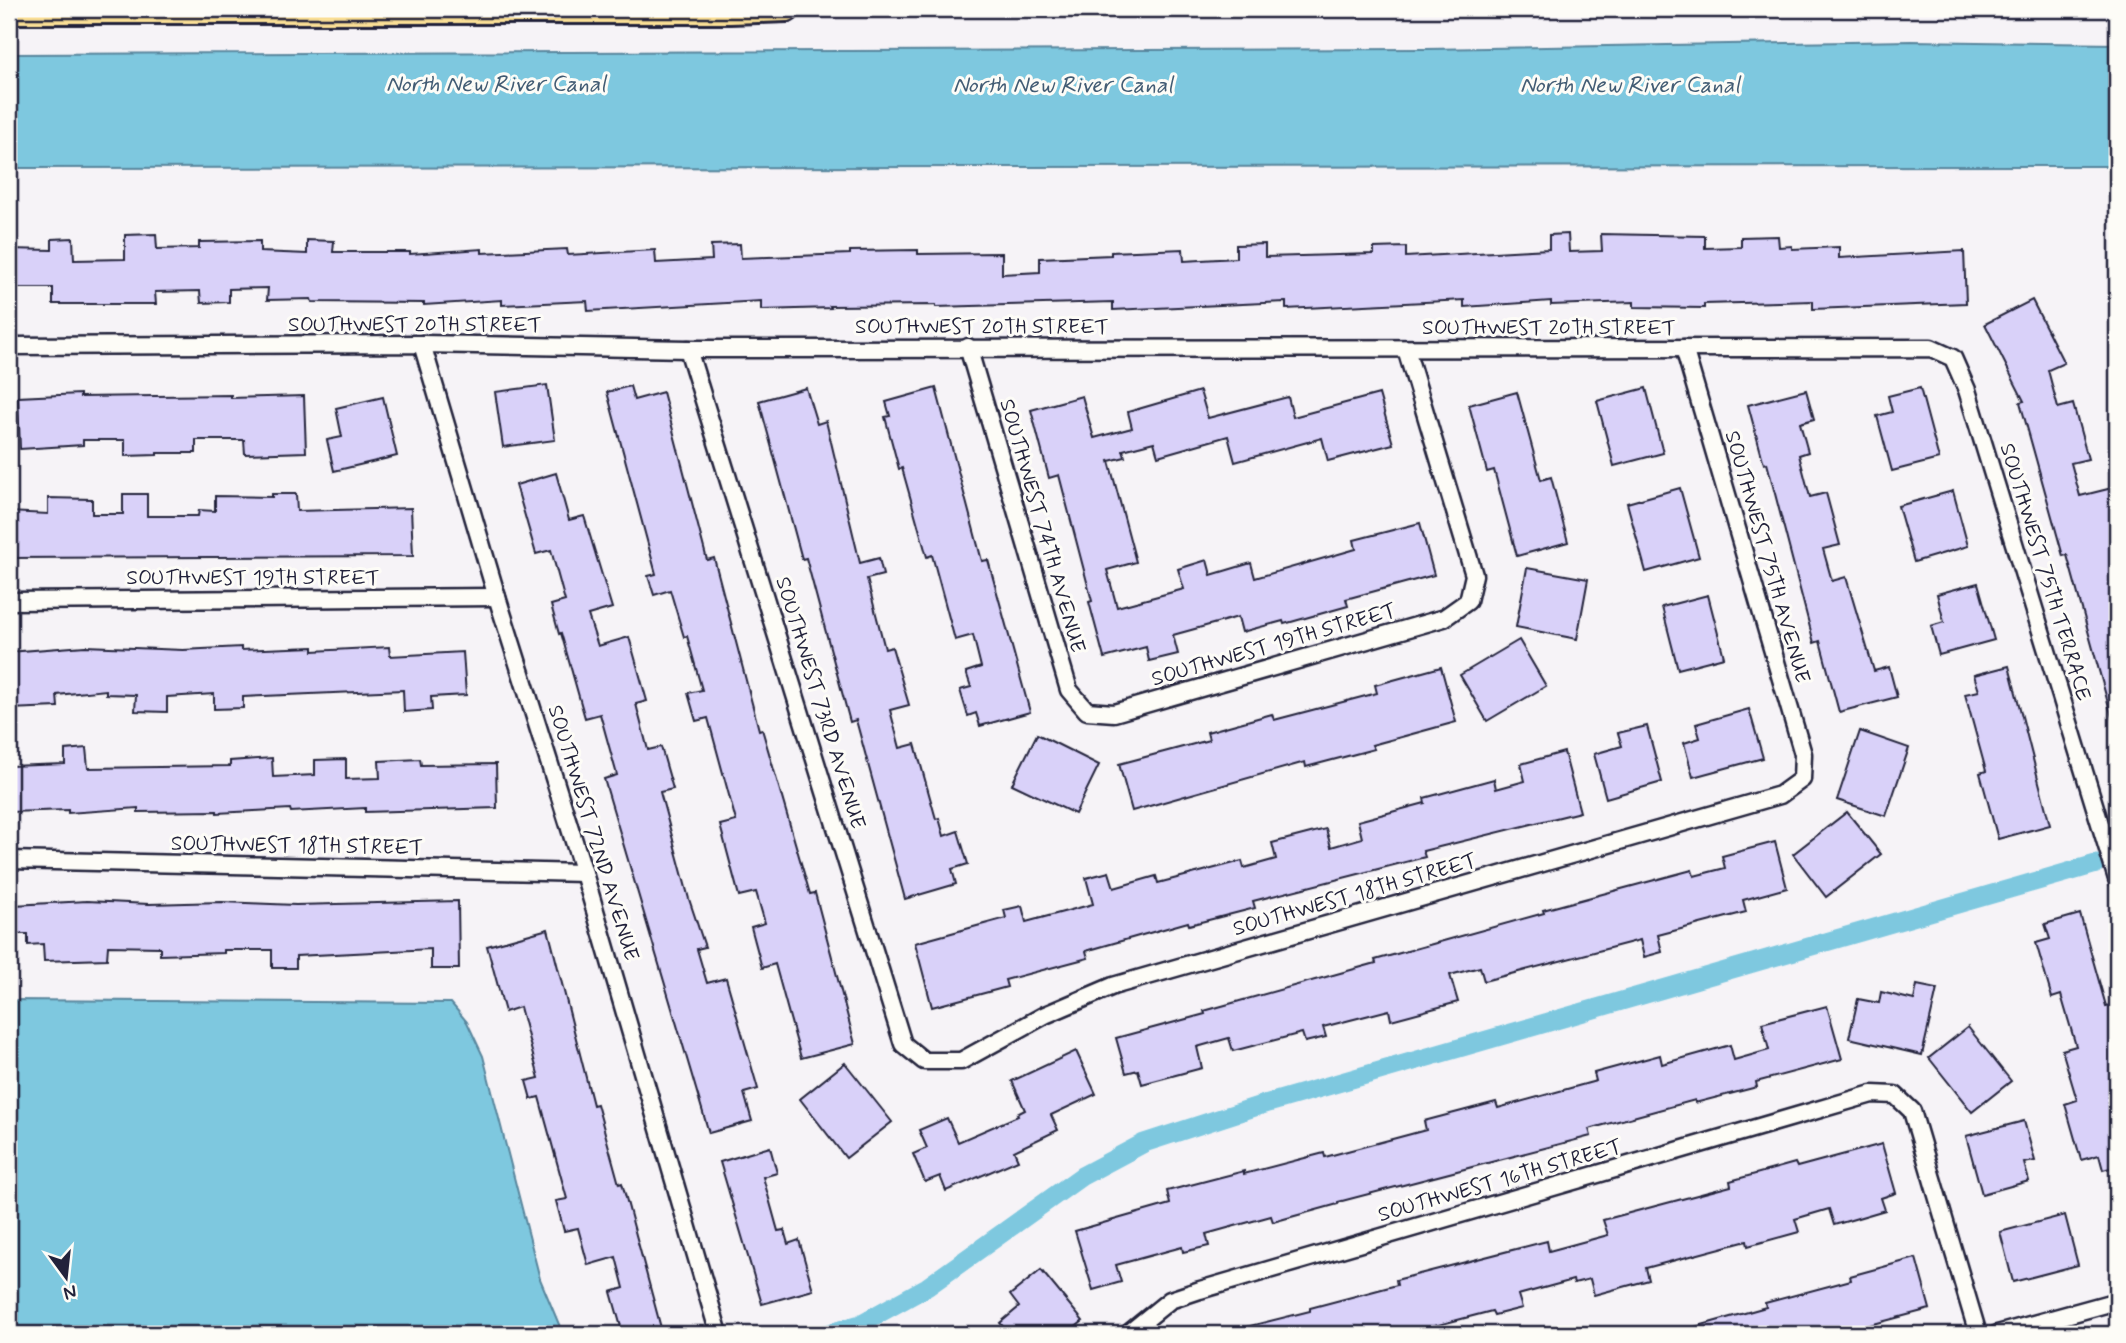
<svg xmlns="http://www.w3.org/2000/svg" width="2126" height="1343" viewBox="0 0 2126 1343" font-family="Mynerve,sans-serif">
<rect width="100%" height="100%" fill="#f6f3f7"/>
<filter id="ink" filterUnits="userSpaceOnUse"><feTurbulence type="fractalNoise" baseFrequency=".0143" numOctaves="2"/><feDisplacementMap in="SourceGraphic" scale="14" xChannelSelector="R" yChannelSelector="G"/><feConvolveMatrix kernelMatrix="1 2 1 2 8 2 1 2 1" color-interpolation-filters="sRGB"/></filter>
<g filter="url(#ink)">
<g fill="#7ec8df" stroke="#59869d" stroke-width="2">
<path d="M1912 41 2117 44V166L9 168V54L1426 49Z"/>
<path d="M9 1000 451 1003 467 1022 483 1056 540 1279 563 1334H9Z"/>
</g>
<g fill="none" stroke-linecap="round" stroke-linejoin="round">
<path stroke="#7ec8df" stroke-width="19" d="M826 1334 860 1324 927 1287 1082 1176 1144 1143 1258 1106 2096 864"/>
</g>
<g fill="#d9d1f9" stroke="#22223b" stroke-width="2">
<path d="M156 234 157 249 199 248V242L260 241V252L307 254V240L334 241 333 252H410V254L482 249V253L567 249 568 255 655 250 656 263 712 260 711 245 740 244 741 258 850 254V251L918 250V254L1002 253V274L1040 272V258L1111 255V252L1183 249 1184 261 1236 258V245L1265 244V257L1374 254V248L1406 247V257L1549 249V235L1568 234 1569 252 1602 251 1601 234 1705 236V248L1741 247V237L1778 236 1779 247 1792 246V249L1839 247V258L1964 251 1966 303 1813 309V301L1704 304V308L1634 307V302L1551 305V301L1464 307V300L1286 309V302L1113 310V302L936 307V305L830 306 831 308 761 310V301L588 311 587 301 502 305V300L424 305V303L312 302 311 299 267 300 268 288 229 289V302L201 303 200 291 155 292 156 304H53V288H9V249L52 250V239L73 238 74 260 125 259V235Z"/>
<path d="M2032 300 2064 363 2048 370 2058 408 2073 404 2088 459 2071 463 2080 496 2112 488 2117 508V720L2113 721 2067 555 2063 556 2020 402 2024 401 1985 324Z"/>
<path d="M547 385 555 440 503 447 495 392Z"/>
<path d="M630 386 634 400 663 392 707 560 714 558 759 730 762 729 810 894 815 893 855 1044 801 1058 775 964 762 968 751 927 765 923 756 892 739 896 720 825 736 821 708 718 696 721 688 693 702 690 687 636 684 637 670 590 654 595 648 576 656 574 607 392Z"/>
<path d="M806 388 817 424 826 421 860 563 879 558 883 575 867 579 885 649 892 647 909 705 890 710 900 748 915 744 936 819 939 818 944 836 958 831 968 864 952 869 956 884 905 899 856 720 850 722 806 558 802 559 759 401Z"/>
<path d="M936 388 982 561 988 560 1030 712 980 726 976 713 968 716 960 690 971 687 966 672 981 667 973 635 955 640 932 555 927 557 902 468 899 469 885 417 890 416 886 402Z"/>
<path d="M1646 388 1663 453 1614 466 1597 401Z"/>
<path d="M1920 388 1939 459 1892 471 1877 416 1892 412 1888 396Z"/>
<path d="M1806 390 1814 419 1800 423 1808 452 1799 455 1810 497 1826 493 1840 545 1823 549 1832 581 1846 577 1874 671 1889 667 1897 697 1839 712 1820 641 1814 643 1767 463 1764 464 1748 405Z"/>
<path d="M1200 391 1208 418 1288 397 1293 417 1379 394 1393 444 1328 461 1322 438 1235 462 1228 436 1158 456 1154 442 1123 450 1125 457 1109 461 1136 562 1107 570 1117 607 1184 589 1178 569 1207 560 1211 575 1251 563 1255 578 1356 549 1354 540 1420 523 1434 575 1346 599 1348 606 1284 624 1283 621 1242 632 1238 617 1173 635 1178 654 1149 661 1146 647 1104 658 1089 602 1092 601 1059 475 1049 478 1031 410 1082 396 1094 438 1132 428 1128 412Z"/>
<path d="M1517 392 1541 480 1551 477 1568 542 1517 556 1494 470 1487 472 1469 405Z"/>
<path d="M80 394V397L231 395V398L304 396 306 452 245 454 244 440H196V453H157V455L125 456V440H83V445L20 449 18 397Z"/>
<path d="M383 397 397 456 334 471 327 440 342 437 336 408Z"/>
<path d="M556 473 569 520 584 516 612 608 588 615 598 646 629 637 647 701 636 704 648 750 661 747 673 789 660 792 689 899 705 947 697 949 707 983 726 978 758 1089 744 1093 752 1121 709 1133 604 779 617 775 600 714 585 718 561 633 559 634 551 605 565 601 551 550 536 554 516 485Z"/>
<path d="M1680 488 1699 557 1646 572 1627 503Z"/>
<path d="M1953 491 1968 546 1914 562 1898 506Z"/>
<path d="M123 494H147V516H198L199 510 215 511V496L272 497V494H296L297 511 411 508 413 556 9 558V512L48 514V498L92 499V514H123Z"/>
<path d="M1527 568 1588 579 1577 639 1516 627Z"/>
<path d="M1978 583 1994 640 1939 655 1931 626 1944 622 1937 594Z"/>
<path d="M1708 595 1724 657 1678 669 1662 607Z"/>
<path d="M1519 640 1546 686 1487 721 1460 675Z"/>
<path d="M85 646 183 650 241 647V650L313 647V651L389 647 390 656 463 652 466 695 431 697 432 710 404 712 403 690 243 697V708L214 709V694L167 697V712L135 711 136 695 106 694V690L57 695 58 707 9 709V652Z"/>
<path d="M2009 666 2050 825 1998 839 1980 773 1986 771 1965 694 1979 691 1974 675Z"/>
<path d="M1441 667 1456 722 1372 745 1374 749 1306 767 1305 762 1132 811 1119 764 1209 740 1207 732 1272 714 1274 720 1377 693 1375 685Z"/>
<path d="M1749 709 1763 758 1693 777 1684 743 1700 738 1696 724Z"/>
<path d="M1647 726 1662 782 1606 798 1594 754 1622 746 1618 733Z"/>
<path d="M1860 731 1909 748 1886 816 1837 800Z"/>
<path d="M1037 734 1099 765 1075 814 1012 784Z"/>
<path d="M86 748 88 768 230 766V761L272 758 273 777 315 775V760L346 759V779L380 778 379 761 420 759 421 765 496 764 497 808 365 812V808L291 812 290 809 217 813V811L138 812V808L68 813V810L9 812V766L65 764V750Z"/>
<path d="M1564 752 1580 812 1423 851 1425 857 1253 901 1255 908 1189 925 1188 922 1086 951 1088 958 1005 980 1007 987 932 1007 915 943 1006 918 1004 910 1022 906 1026 922 1093 904 1086 878 1109 872 1114 888 1156 876 1158 883 1242 861 1244 868 1276 859 1272 843 1326 829 1331 847 1362 838 1358 821 1425 803 1424 798 1494 779 1496 789 1525 781 1521 764Z"/>
<path d="M1847 812 1881 854 1826 897 1793 854Z"/>
<path d="M1775 842 1787 888 1743 900 1746 912 1658 935 1662 952 1644 957 1640 940 1484 981 1480 967 1450 975 1458 1002 1391 1020 1389 1010 1323 1027 1326 1037 1305 1042 1302 1033 1233 1051 1229 1038 1197 1047 1202 1068 1142 1084 1138 1070 1126 1073 1116 1038 1205 1014 1204 1011 1376 963 1375 960 1544 913 1543 910 1692 870 1694 876 1725 868 1722 856Z"/>
<path d="M87 901 149 904 222 902 296 905 458 901 459 969H431V949L296 956V968H272V950H224V953L160 955V947L108 946 107 959 44 961 43 944 28 945V934H15L14 905Z"/>
<path d="M2080 914 2106 1006 2111 1005 2117 1027V1166L2103 1170 2099 1155 2081 1160 2065 1104 2077 1100 2062 1050 2076 1046 2061 995 2052 998 2036 943 2050 939 2045 924Z"/>
<path d="M548 929 593 1105 597 1104 619 1184 622 1183 661 1328 638 1334H623L611 1292 624 1288 616 1257 588 1265 578 1228 564 1231 556 1201 567 1199 539 1097 531 1099 526 1081 539 1078 520 1007 505 1012 487 946Z"/>
<path d="M1917 985 1937 989 1922 1055 1849 1038 1858 999 1879 1003 1881 992 1914 1000Z"/>
<path d="M1827 1006 1842 1059 1756 1082 1757 1087 1695 1103V1100L1589 1129 1591 1136 1338 1202V1204L1273 1222 1271 1216 1206 1234 1209 1246 1183 1252 1182 1247 1116 1265 1121 1282 1093 1290 1075 1231 1170 1204 1167 1191 1244 1171V1174L1324 1153 1325 1157 1426 1130 1424 1121 1496 1102 1498 1108 1596 1081 1594 1073 1660 1055 1662 1064 1730 1045 1734 1060 1769 1050 1762 1023Z"/>
<path d="M1968 1027 2011 1081 1972 1112 1929 1058Z"/>
<path d="M1076 1051 1096 1094 1051 1115 1058 1130 1014 1151 1018 1160 946 1191 940 1176 925 1182 913 1154 927 1148 919 1130 947 1118 958 1142 1018 1116 1017 1114 1025 1110 1012 1081Z"/>
<path d="M845 1063 892 1122 846 1158 800 1099Z"/>
<path d="M2024 1121 2035 1161 2024 1163 2029 1181 1982 1194 1966 1136Z"/>
<path d="M1882 1144 1896 1193 1881 1198 1885 1210 1834 1225 1829 1209 1795 1219 1799 1232 1748 1246 1747 1241 1646 1268 1649 1280 1594 1295 1590 1279 1574 1283 1573 1280 1518 1295 1522 1308 1494 1315 1492 1311 1404 1334H1239L1238 1329 1310 1311V1308L1397 1285 1396 1280 1547 1241 1549 1251 1608 1235 1603 1220 1731 1186 1730 1181 1795 1163 1797 1167Z"/>
<path d="M770 1147 777 1173 763 1177 778 1231 784 1230 788 1244 799 1240 813 1290 762 1304 720 1162Z"/>
<path d="M2065 1215 2078 1265 2013 1282 2000 1232Z"/>
<path d="M1916 1258 1930 1309 1836 1334H1685L1684 1330 1766 1307 1765 1303 1851 1280 1850 1276Z"/>
<path d="M1041 1270 1083 1321 1067 1334H1009L1000 1323 1019 1307 1010 1295Z"/>
</g>
<g fill="none" stroke-linecap="round" stroke-linejoin="round">
<defs>
<g id="street">
<path d="M422 344 497 597 584 873 719 1334"/>
<path d="M9 346 422 344 688 349 1931 348 1953 358 1967 390 2117 879"/>
<path d="M968 347 1069 690 1087 711 1114 713 1444 618 1468 601 1474 575 1406 349"/>
<path d="M688 349 903 1044 924 1061H961L1045 1015 1113 986 1780 795 1802 779 1803 754 1684 348"/>
<path d="M9 601 497 597"/>
<path d="M9 860 584 873"/>
<path d="M1128 1334 1170 1300 1200 1290 1872 1094 1895 1095 1912 1111 1978 1334"/>
<path d="M1997 1334 2117 1301"/>
</g>
<path id="primary" d="M9 11H730L787 9"/>
</defs>
<use href="#street" stroke="#22223b" stroke-width="21"/>
<use href="#primary" stroke="#22223b" stroke-width="30"/>
<use href="#street" stroke="#fdfcf7" stroke-width="16"/>
<use href="#primary" stroke="#fadf96" stroke-width="24"/>
</g>
</g>
<g text-anchor="middle" dominant-baseline="central" stroke-width="6" stroke-linejoin="round" paint-order="stroke">
<g font-size="21" fill="#22223b" stroke="#fdfcf7">
<text x="415" y="325">SOUTHWEST 20TH STREET</text>
<text x="982" y="327">SOUTHWEST 20TH STREET</text>
<text x="1549" y="328">SOUTHWEST 20TH STREET</text>
<text transform="translate(1042 526) rotate(74)">SOUTHWEST 74TH AVENUE</text>
<text transform="translate(1767 557) rotate(74)">SOUTHWEST 75TH AVENUE</text>
<text transform="translate(2045 572) rotate(73)">SOUTHWEST 75TH TERRACE</text>
<text x="253" y="578">SOUTHWEST 19TH STREET</text>
<text transform="translate(1274 645) rotate(-16)">SOUTHWEST 19TH STREET</text>
<text transform="translate(820 703) rotate(73)">SOUTHWEST 73RD AVENUE</text>
<text transform="translate(593 833) rotate(73)">SOUTHWEST 72ND AVENUE</text>
<text transform="translate(297 846) rotate(1)">SOUTHWEST 18TH STREET</text>
<text transform="translate(1355 895) rotate(-16)">SOUTHWEST 18TH STREET</text>
<text transform="translate(1500 1181) rotate(-16)">SOUTHWEST 16TH STREET</text>
</g>
<g font-size="23" font-style="italic" fill="#425c74" stroke="#fdfcf7">
<text x="496" y="85">North New River Canal</text>
<text x="1063" y="86">North New River Canal</text>
<text x="1630" y="86">North New River Canal</text>
</g>
</g>
<rect width="2126" height="1343" fill="none" stroke="#fdfcf7" stroke-width="35"/>
<rect x="18" y="18" width="2091" height="1308" fill="none" stroke="#22223b" stroke-width="2.5" filter="url(#ink)"/>
<g transform="translate(66 1277) rotate(165)" stroke="#fdfcf7" stroke-width="5" paint-order="stroke">
<path d="M0-5L12 26L0 18L-12 26Z" fill="#22223b"/>
<text y="-10" font-size="19" font-weight="bold" text-anchor="middle" fill="#22223b">N</text>
</g>
</svg>
